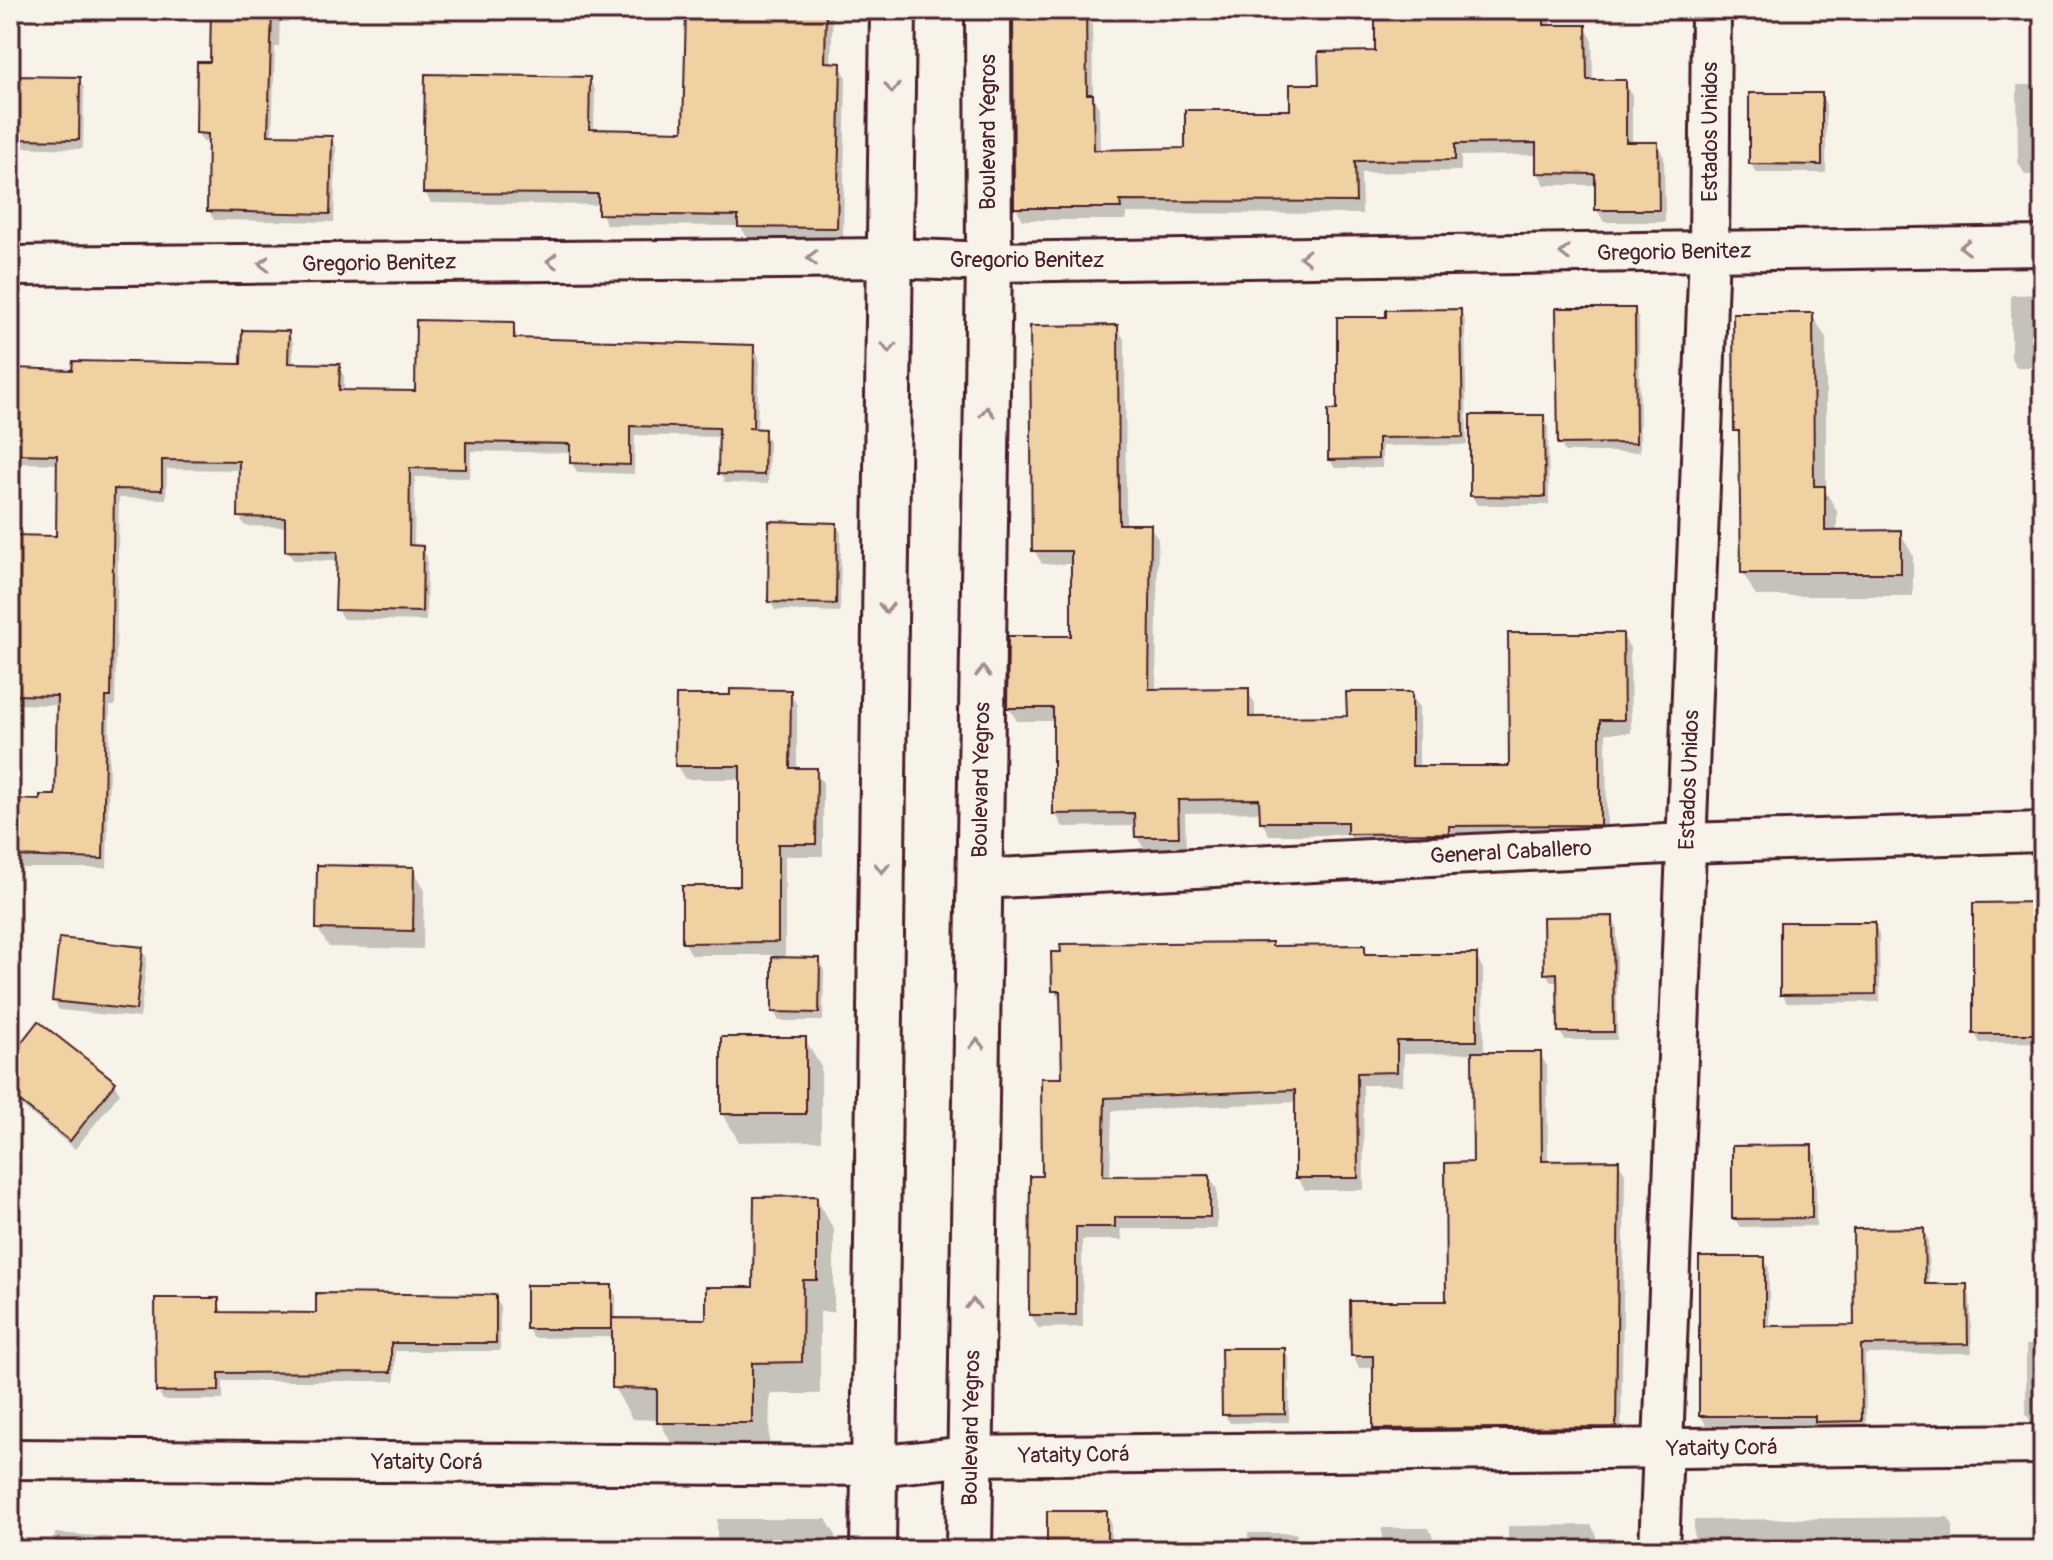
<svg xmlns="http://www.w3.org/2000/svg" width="2053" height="1560" viewBox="0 0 2053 1560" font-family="Pangolin,sans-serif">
<rect width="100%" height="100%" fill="#f7f3e8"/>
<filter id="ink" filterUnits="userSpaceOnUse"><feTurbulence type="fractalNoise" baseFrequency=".0125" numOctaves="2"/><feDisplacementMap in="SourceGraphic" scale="16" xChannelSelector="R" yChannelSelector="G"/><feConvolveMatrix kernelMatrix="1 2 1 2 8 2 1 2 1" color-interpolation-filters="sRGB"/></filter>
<g filter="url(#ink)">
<g fill="#0003">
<path d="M233 10H280L279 47H275L272 137 330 138 336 147 334 222 214 220 209 211 210 142H203L198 133 212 64Z"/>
<path d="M688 10H833L831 64 840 65 846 76 843 239 747 237 740 226 606 225 600 205 431 203 425 192 589 79 595 90 594 131 685 133Z"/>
<path d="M1015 10H1092L1093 97 1099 108 1100 152 1187 150 1292 112 1321 86 1377 53V10H1550V27H1585L1592 39 1593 82H1625L1632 95V144H1657L1664 157 1665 222H1604L1597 210V185H1545L1538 173V155L1461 156V171L1361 173 1362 214 1126 213V220H1023L1016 208Z"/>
<path d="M10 78 79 79 84 88 83 149 10 147Z"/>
<path d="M2017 85H2043V175H2025L2018 162Z"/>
<path d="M1821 95 1826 104V173H1756L1751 164Z"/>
<path d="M2043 294V367H2016L2011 358V295Z"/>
<path d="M1634 310 1639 319 1640 452H1565L1560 443Z"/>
<path d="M1460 311 1465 320 1467 445 1382 446V468H1335L1330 460 1339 412 1388 319Z"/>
<path d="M1812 315 1826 338V492L1837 511V533L1900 532 1913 556V596H1756L1743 573 1741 440 1736 430Z"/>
<path d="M513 324 518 340 753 347 759 357 757 431H763L769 441 768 484 725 483 720 473 721 437 635 435 634 474 577 472 572 463V453L471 451 470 478 415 477 414 547 422 548 427 557 426 621 343 619 337 610 338 561 293 560 287 550V527L245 526 240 517 241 470 167 469 166 499 119 498 115 706H110L107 868H10V801L42 802 57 797 59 705 10 704V537L58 538 59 464 20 463 16 456H10V370L74 372 242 366 288 332 293 342V365L338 366 344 376V392L417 393Z"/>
<path d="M1117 327 1125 341 1126 526H1150L1158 539 1156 691 1247 690 1255 704V719L1349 718 1411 694 1419 707V768H1511L1622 635 1630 648 1631 733H1606L1607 838 1357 847 1350 835H1269L1262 822V812L1185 813 1186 850H1145L1137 837 1136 826 1063 827 1055 813V721H1017L1009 708 1073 638V564H1042L1034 550Z"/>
<path d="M1543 417 1548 426 1549 505H1477L1472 496Z"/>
<path d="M836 525 841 533 840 612 775 610 770 601Z"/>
<path d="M789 692 797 705V770H815L823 783V856H785V959L819 960 824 968 823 1021H779L774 1012V955H692L684 942 742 888V779H685L677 766 732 697Z"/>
<path d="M413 869 424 888 423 949 329 947 318 929Z"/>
<path d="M2043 904V1042L1980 1043 1975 1034Z"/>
<path d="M1612 918 1617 927V1040H1565L1560 1032 1559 982H1551L1546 973Z"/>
<path d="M1874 924 1879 933 1880 1002 1787 1003 1782 994Z"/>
<path d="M1364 947 1369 956H1476L1483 969 1484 1054H1540L1547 1066 1548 1163 1618 1162 1625 1173 1621 1438 1382 1441 1375 1429V1368H1359L1353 1356 1448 1303 1475 1164 1474 1053 1404 1054 1403 1085H1363L1364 1190H1305L1297 1178V1102L1112 1111 1110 1178 1209 1177 1217 1189V1229H1121L1122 1240H1082L1083 1327 1038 1328 1031 1315 1044 1178 1064 1080 1061 1003 1054 990 1273 948Z"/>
<path d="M142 949 147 958 140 1018 59 1010 54 1001Z"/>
<path d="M805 1039 821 1067V1141L739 1142 723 1114Z"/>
<path d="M10 1060 114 1084 120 1093 75 1149 10 1097Z"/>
<path d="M1811 1147 1816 1156V1226L1740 1227 1734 1218Z"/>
<path d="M816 1198 834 1230V1312H820V1394H770L769 1454H677L659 1420 632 1419 614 1387V1337L533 1338 528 1329 610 1287 616 1296V1320L708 1321 755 1289Z"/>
<path d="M1923 1230 1928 1239 1929 1286H1965L1970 1295 1972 1353 1865 1354 1866 1430 1822 1431 1819 1424 1706 1425 1701 1416 1764 1259 1769 1268V1328L1856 1327Z"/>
<path d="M495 1297 500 1306V1351H395V1381H223V1400H163L158 1391 218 1300 223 1314 318 1315Z"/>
<path d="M2026 1345H2043V1432H2037L2026 1414Z"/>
<path d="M1283 1350 1289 1358V1422L1230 1423 1224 1414Z"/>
<path d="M1106 1513 1111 1522V1547L1248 1546V1533H1296L1301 1550H1049Z"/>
<path d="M1948 1517 1953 1525V1550H1694V1520Z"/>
<path d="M717 1519H826L835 1534V1550H717Z"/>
<path d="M1591 1525 1596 1534V1550H1508V1526Z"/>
<path d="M1382 1528H1428L1433 1537V1550H1382Z"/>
<path d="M55 1533 110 1537 117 1550H54Z"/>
</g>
<g fill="#f0d1a2" stroke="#4a1f2b" stroke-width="2">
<path d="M211 10H272L268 135 332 136 330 214 207 211 208 134 196 133 197 62H210Z"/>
<path d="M686 10H826L825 62 841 63 837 228 738 227V216L598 214V194L423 193 425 74 590 77 589 129 683 131Z"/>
<path d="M1013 10H1086L1087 94H1093L1094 150 1185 148V110H1290V84H1319L1318 52 1375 51V10H1544V25H1586L1587 80H1626V142H1658L1659 210H1595V174L1536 173V143L1455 144V160L1355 161 1356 202 1120 201 1121 208H1014Z"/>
<path d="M10 76 80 77 79 140 10 139Z"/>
<path d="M1749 93H1822V165L1749 164Z"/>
<path d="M1556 308H1635L1636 443 1558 444Z"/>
<path d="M1461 309 1463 437 1378 438V459L1328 460V410H1337V317H1386V310Z"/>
<path d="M1733 313H1813L1814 486H1825V531L1901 530V573H1741L1739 431H1734Z"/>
<path d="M416 320 514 322V338L754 345 753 428H748L765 429 764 475 718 474 719 428 630 426V465L570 463V444L466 442V469L410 468 409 545 423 546 422 612 335 610 337 552 285 551V518L238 517 239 461 162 460V490L114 489 111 697H106L103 859 10 856V799L40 800V795H55L57 696 13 695 10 535 56 536 57 455 12 454 13 368 72 370 73 361 241 364 242 330 289 331 288 363 340 364 339 390 415 391Z"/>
<path d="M1118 325 1119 524H1151L1149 689 1249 688V717L1347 716 1346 692H1412V766H1509L1508 633H1623L1624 720H1600V825L1449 826V833L1347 834V822H1260L1259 799 1178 800 1179 837H1135L1134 813 1053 814V708H1007L1008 636H1071V551H1032L1030 326Z"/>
<path d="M1470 415H1544L1545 497 1470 496Z"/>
<path d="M769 521 837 523 836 604 768 602Z"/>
<path d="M730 689 791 690 790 768H817L816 844H778V942L682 943V886H740V766H675L676 695H730Z"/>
<path d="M317 865 414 867 413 931 316 929Z"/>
<path d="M2043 902V1034H1973V903Z"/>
<path d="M1613 916 1614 1032H1558L1557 973 1544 974 1543 917Z"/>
<path d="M1780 922H1875L1876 994 1780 995Z"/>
<path d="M59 938 143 947 136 1010 52 1001Z"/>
<path d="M1272 942V946L1365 945V954H1477V1041H1397V1072L1357 1073 1358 1178H1295V1090L1105 1098 1103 1176 1210 1175V1217H1115V1227H1076V1315H1029L1030 1176H1042L1041 1078H1062L1060 991H1052L1051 952H1061L1060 944Z"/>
<path d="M772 957 820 958 819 1013 772 1012Z"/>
<path d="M38 1021 116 1082 70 1141 10 1094V1057Z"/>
<rect x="721" y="1037" width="85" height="77"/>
<path d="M1472 1052H1541L1542 1161 1619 1160 1616 1427 1373 1429V1356H1351L1350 1301H1446L1445 1163 1473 1162Z"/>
<path d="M1812 1145V1218L1732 1219V1146Z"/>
<path d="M817 1196V1280H803L802 1362 752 1363V1423H657V1389L612 1388V1318L706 1319V1287H753L754 1197Z"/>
<path d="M1924 1228 1925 1284H1967L1968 1344 1861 1345 1862 1421 1815 1422V1416H1699V1257H1765V1326L1854 1325 1853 1229Z"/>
<rect x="526" y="1285" width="86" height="44"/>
<path d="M316 1293 496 1295V1343H391V1372L219 1373V1391L156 1392 155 1298H219V1312L316 1313Z"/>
<path d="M1221 1348H1285V1414L1222 1415Z"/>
<rect x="1047" y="1511" width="60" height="39"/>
</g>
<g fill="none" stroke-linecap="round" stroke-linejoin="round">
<defs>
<g id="street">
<path d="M10 266 890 258 989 262 2043 246"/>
<path d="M979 879 1686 843 2043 832"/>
<path d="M10 1459 875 1466 970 1456 2043 1444"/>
<path d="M1659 1550 1709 251 1711 10"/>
</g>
<g id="secondary">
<path d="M873 1550 893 10"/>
<path d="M969 1550 989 262 988 10"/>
</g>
</defs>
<use href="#street" stroke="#4a1f2b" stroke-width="44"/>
<use href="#secondary" stroke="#4a1f2b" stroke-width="50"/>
<use href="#street" stroke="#f7f3e8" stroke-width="38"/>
<use href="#secondary" stroke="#f7f3e8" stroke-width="44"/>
</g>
<defs><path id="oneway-chevron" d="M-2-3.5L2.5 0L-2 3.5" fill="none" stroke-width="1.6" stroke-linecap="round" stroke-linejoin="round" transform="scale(2)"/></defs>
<g stroke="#a0898a">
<use href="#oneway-chevron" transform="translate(892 88) rotate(91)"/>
<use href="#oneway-chevron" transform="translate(1965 247) rotate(179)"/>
<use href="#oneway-chevron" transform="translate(1565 253) rotate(179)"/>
<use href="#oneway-chevron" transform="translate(1305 257) rotate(179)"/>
<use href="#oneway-chevron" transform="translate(812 258) rotate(179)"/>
<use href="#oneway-chevron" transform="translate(552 261) rotate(179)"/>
<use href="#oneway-chevron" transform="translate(264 264) rotate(179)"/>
<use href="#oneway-chevron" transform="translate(889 348) rotate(91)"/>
<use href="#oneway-chevron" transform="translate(987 412) rotate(-89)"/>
<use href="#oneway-chevron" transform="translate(886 608) rotate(91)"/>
<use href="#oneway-chevron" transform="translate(983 672) rotate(-89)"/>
<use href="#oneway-chevron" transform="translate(882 868) rotate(91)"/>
<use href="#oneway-chevron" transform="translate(977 1044) rotate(-89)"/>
<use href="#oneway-chevron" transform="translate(973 1304) rotate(-89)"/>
</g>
</g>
<g text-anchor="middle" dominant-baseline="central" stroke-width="6" stroke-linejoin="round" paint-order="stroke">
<g font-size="22" fill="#4a1f2b" stroke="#f7f3e8">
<text transform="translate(988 132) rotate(-90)">Boulevard Yegros</text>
<text transform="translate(1710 132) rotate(-90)">Estados Unidos</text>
<text transform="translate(1674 252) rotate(-1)">Gregorio Benitez</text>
<text x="1027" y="260">Gregorio Benitez</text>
<text transform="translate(379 263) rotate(-1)">Gregorio Benitez</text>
<text transform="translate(981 780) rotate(-89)">Boulevard Yegros</text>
<text transform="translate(1689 780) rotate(-88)">Estados Unidos</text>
<text transform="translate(1511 852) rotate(-3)">General Caballero</text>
<text transform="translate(971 1428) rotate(-89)">Boulevard Yegros</text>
<text transform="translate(1722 1448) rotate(-1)">Yataity Corá</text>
<text transform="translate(1074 1455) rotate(-1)">Yataity Corá</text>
<text x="427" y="1462">Yataity Corá</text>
</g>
</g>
<rect width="2053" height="1560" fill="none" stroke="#f7f3e8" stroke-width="40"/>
<rect x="20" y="20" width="2013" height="1520" fill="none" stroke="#4a1f2b" stroke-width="3" filter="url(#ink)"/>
</svg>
